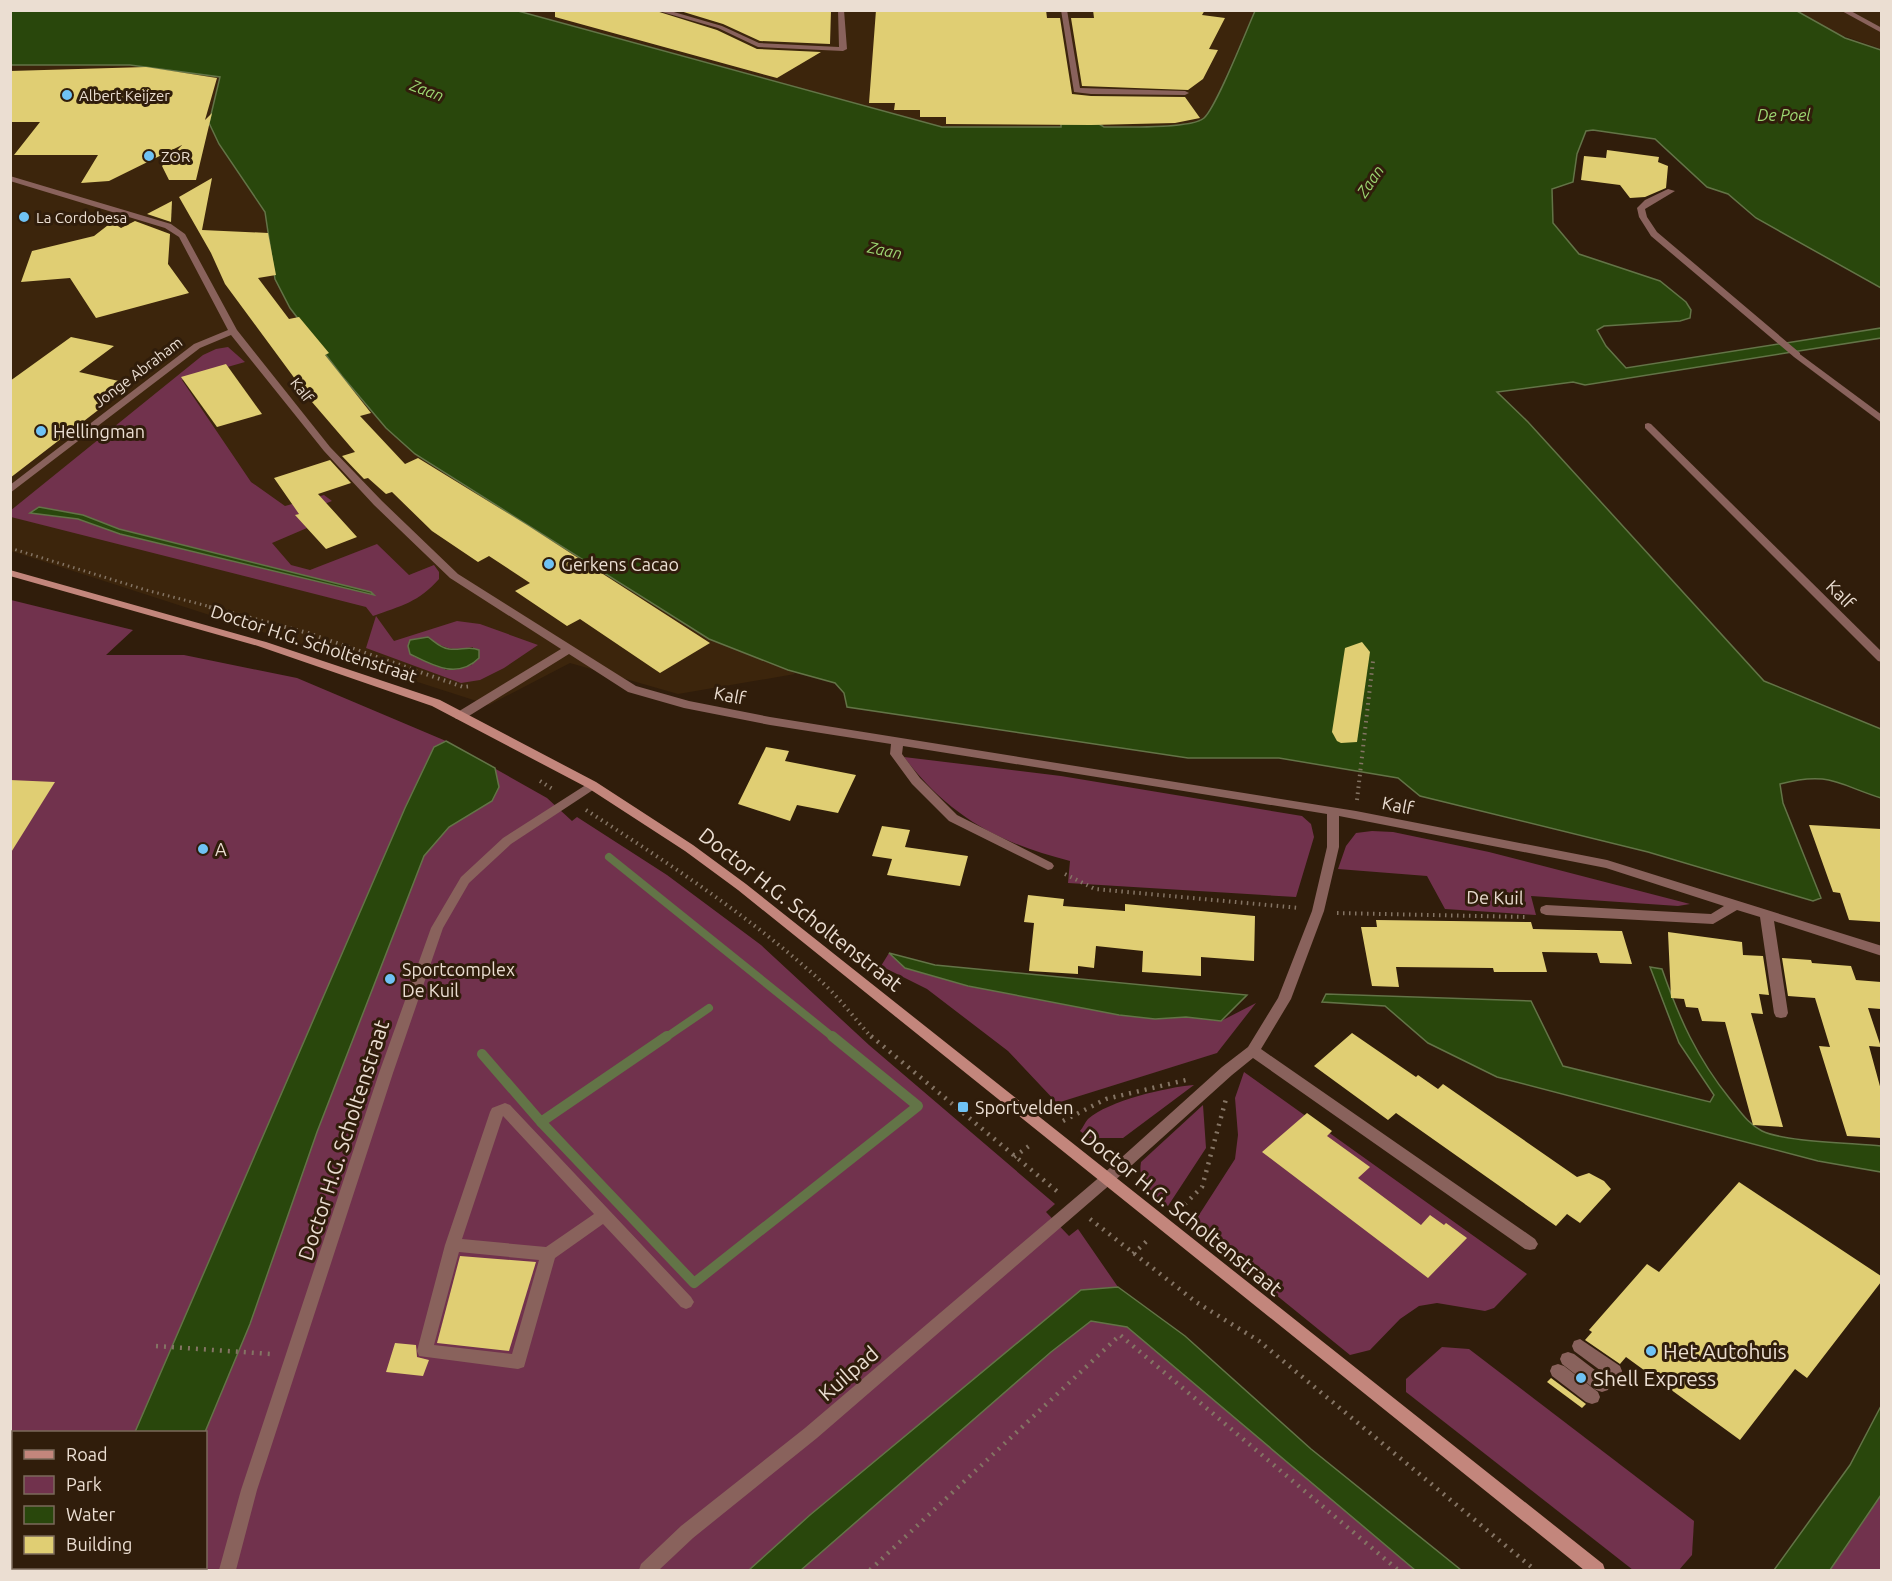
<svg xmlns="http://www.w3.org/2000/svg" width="1892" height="1581" viewBox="0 0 1892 1581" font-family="Ubuntu,sans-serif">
<rect width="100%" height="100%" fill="#301d0b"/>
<g fill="#3c250c">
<path d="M518 11H1255L1216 98 1204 118 1189 125 1104 127 1099 124 1061 125 1062 127H942Z"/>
<path d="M1786 11H1881V49L1844 36Z"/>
<path d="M236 49 294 214 795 674 678 694 570 663 489 705 11 551 10 57Z"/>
</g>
<g fill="#71324d" fill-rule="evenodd">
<path d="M228 347 245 362 182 380 251 482 285 506 324 495 332 501 296 515 307 528 272 543 291 565 310 570 377 544 409 575 434 565 439 572V579C419 602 401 606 373 616L366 607 11 517 10 511 203 355 216 349Z"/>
<path d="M11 600 133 630 106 655H184L297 678 446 741 547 798 572 821 577 817 667 875 761 945 869 1045 1055 1204 1046 1212 1069 1236 1078 1229 1118 1287 1185 1336 1311 1449 1461 1570H11ZM14 1432H206V1568H14Z"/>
<path d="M376 616 394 641 457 621 480 624 538 645 504 668 480 680 461 683 366 648ZM427 637C445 649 451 651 473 647L472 665 446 670 410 640Z"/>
<path d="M904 757 1061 776 1302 816 1311 824 1314 837 1296 897 1068 883 1070 861C998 843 949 816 904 757Z"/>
<path d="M1372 831 1393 832 1489 852 1690 904 1678 906 1531 896 1536 915 1445 909 1427 876 1338 869 1346 846 1356 833Z"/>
<path d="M889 953 905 968 968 986 1155 1019 1186 1017 1221 1021 1256 1003 1217 1053 1057 1103 1008 1051 927 989 881 966Z"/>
<path d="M1244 1072 1527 1274 1494 1308 1485 1311 1437 1303 1419 1306 1400 1319 1370 1350 1350 1355 1196 1230 1197 1218 1235 1159 1238 1135 1235 1098Z"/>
<path d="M1194 1085 1123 1138H1089L1080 1131C1083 1128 1085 1122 1088 1119 1108 1101 1167 1087 1194 1085Z"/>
<path d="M1203 1105 1206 1148 1168 1206C1154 1193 1137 1184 1141 1162Z"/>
<path d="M1442 1347 1469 1349 1694 1521 1692 1555 1679 1570H1633L1406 1392V1379Z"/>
<path d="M1881 1495V1570H1830Z"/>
</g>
<g fill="#29470c" stroke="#637447" stroke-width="1.5">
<path d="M10 11H518L942 127H1061V124H1099L1104 127C1123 127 1192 129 1204 118 1217 106 1246 31 1255 11H1797L1845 38 1881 50V288L1756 218 1728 194 1707 187 1655 139 1593 130 1586 131 1577 154 1573 182 1552 189 1553 223 1579 254 1660 281 1686 302 1691 310 1690 318 1680 321 1604 326 1597 330 1606 346 1626 368 1881 328V338L1585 385 1573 382 1497 392 1528 422 1764 681 1881 729V798C1837 784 1829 771 1780 784L1783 803 1821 898 1813 901 1648 852 1420 796 1398 778 1279 758H1188L847 707 844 693 835 683 788 670 709 639 415 454 386 428 342 376 290 308 275 279 265 212 219 144 209 123 220 77 130 65H11Z"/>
<path d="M39 507 83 515 119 529 371 592 374 595 120 534 78 519 30 513Z"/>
<path d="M428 637C435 642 440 648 449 649 460 651 469 645 479 650V658C457 680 432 665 410 654L408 646 410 640Z"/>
<path d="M446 741 495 768 499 787 492 801 449 827 424 856 317 1132 250 1324 205 1432H135L405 808 434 747Z"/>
<path d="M889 953 935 965 1247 995 1221 1021 1186 1017 1155 1019 1119 1015 968 986 905 968Z"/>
<path d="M1650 967 1662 969C1679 1018 1697 1058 1730 1099 1740 1111 1748 1124 1762 1131 1785 1142 1853 1143 1881 1146V1172L1818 1161 1497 1077 1428 1043 1385 1006 1322 1002 1326 994 1531 1001 1563 1066 1710 1102 1714 1095 1679 1043Z"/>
<path d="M1118 1287 1185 1336 1311 1449 1461 1570H1415L1127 1327 1091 1321 1051 1352 801 1570H749L810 1515 1081 1290Z"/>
<path d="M1881 1406V1495L1830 1570H1774L1850 1465Z"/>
</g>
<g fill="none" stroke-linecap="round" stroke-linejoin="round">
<g stroke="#637447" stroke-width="8">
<path d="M609 857 834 1038"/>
<path d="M665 1038 709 1008"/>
</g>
<g stroke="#637447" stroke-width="10">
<path d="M482 1054 541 1122 667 1036"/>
<path d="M541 1122 694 1283 918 1106 832 1036"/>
</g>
</g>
<g fill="#e0ce73">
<path d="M555 10H653L717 30 757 49 821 52 777 78 555 17Z"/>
<path d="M677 10H831L830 44 760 41 723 24Z"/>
<path d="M876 10H1046L1047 18H1060L1072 94 1091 96 1185 97 1200 118 1175 123 1091 125 946 124V117H920V110H894L895 103H869Z"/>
<path d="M1093 10H1205L1202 15 1225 18 1209 49 1218 50 1203 79 1188 90 1082 86 1071 18H1094Z"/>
<path d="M146 67 217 78 205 120 212 113 196 180H169L162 166 182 145 109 181 81 183 98 155H14L40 122H10V71Z"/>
<path d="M1607 150 1659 157 1658 162 1668 166 1666 188 1645 197 1630 198 1620 185 1581 180 1584 156 1606 158Z"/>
<path d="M212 178 202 230 268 233 276 275 258 278 289 319 299 317 329 353 325 355 371 413 360 416 405 464 418 458 527 525 710 643 660 673 580 619 567 626 515 591 530 583 489 556 478 562 432 531 392 492 386 494 368 478 364 479 342 456 355 452 312 402 225 284 211 253 179 197Z"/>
<path d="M172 201 171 222 147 214Z"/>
<path d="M135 221 170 234 168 264 189 293 96 318 70 278 21 282 32 251 94 236 112 222 121 228Z"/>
<path d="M71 337 114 346 79 372 132 384 10 478V381Z"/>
<path d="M226 364 262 414 217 427 181 377Z"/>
<path d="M330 460 351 483 318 494 357 537 326 549 295 515 299 514 274 478Z"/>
<path d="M1362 642 1370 652 1357 742 1341 743 1337 741 1332 732 1345 648Z"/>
<path d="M766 747 789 751 785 761 856 775 838 813 797 805 790 821 738 804Z"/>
<path d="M10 780 55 782 10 854Z"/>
<path d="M1809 825 1881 829V922L1849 920 1840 893 1833 892Z"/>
<path d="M882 826 910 830 905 847 968 856 960 886 887 875 892 859 872 856Z"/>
<path d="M1028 895 1064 899 1063 906 1125 911V904L1255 916 1254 961 1201 957V976L1142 972 1143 951 1096 946 1094 968 1078 966V974L1029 971 1034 923 1024 922Z"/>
<path d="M1376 920 1531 922 1533 929 1622 931 1632 964 1600 963 1597 953 1542 952 1547 972H1494L1493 968 1396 967 1399 987 1372 986 1361 927H1377Z"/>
<path d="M1668 932 1742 942 1743 955 1763 956 1769 995 1759 994 1763 1014 1751 1013 1783 1127 1753 1125 1725 1022 1702 1021 1698 1008 1686 1007 1684 999 1671 998Z"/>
<path d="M1782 958 1811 960 1812 963 1851 966 1856 980 1881 982V1009L1868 1008 1881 1047 1869 1046 1881 1090V1138L1847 1136 1819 1046 1830 1047 1815 998 1788 996Z"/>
<path d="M1352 1033 1416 1077 1418 1075 1438 1089 1443 1084 1577 1177 1589 1173 1604 1181 1611 1189 1580 1223 1567 1214 1556 1226 1396 1113 1388 1120 1314 1066Z"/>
<path d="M1307 1113 1332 1131 1327 1136 1370 1167 1358 1178 1421 1225 1430 1215 1444 1225 1446 1223 1467 1238 1428 1278 1262 1152Z"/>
<path d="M1739 1182 1881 1276V1282L1807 1378 1795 1369 1740 1440 1626 1357 1620 1364 1585 1340 1592 1332 1589 1330 1647 1264 1659 1272Z"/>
<path d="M460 1256 536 1262 509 1351 437 1343Z"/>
<path d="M395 1343 416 1345 417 1357 429 1360 423 1376 386 1372Z"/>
<path d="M1551 1378 1586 1404 1582 1408 1547 1382Z"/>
</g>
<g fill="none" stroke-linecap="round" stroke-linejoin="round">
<path stroke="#847464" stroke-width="3" stroke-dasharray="1.5 4" stroke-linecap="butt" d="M10 548 146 590 215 608"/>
<g stroke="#847464" stroke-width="4" stroke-dasharray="1.5 4.5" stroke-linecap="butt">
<path d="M209 607 308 633 463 687 472 686"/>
<path d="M540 781 554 790"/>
<path d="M1357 800 1373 661"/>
<path d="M586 810C668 863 751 917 823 983 841 1000 856 1020 872 1038"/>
<path d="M1065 874 1095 889 1300 908"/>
<path d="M1337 913 1527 917"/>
</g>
<g stroke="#847464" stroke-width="4.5" stroke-dasharray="2 6" stroke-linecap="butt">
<path d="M871 1036 1059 1193"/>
<path d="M1063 1121 1106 1099 1186 1080"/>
<path d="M1014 1157 1033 1143"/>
<path d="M1179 1210 1202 1187 1226 1099"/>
<path d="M1090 1219 1196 1302 1259 1341 1535 1570"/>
<path d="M1133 1254 1150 1238"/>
<path d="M156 1346 271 1354"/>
<path d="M870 1570 1120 1335 1398 1570"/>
</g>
<g fill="#89625c" fill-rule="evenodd">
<path d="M655 10H667L722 26 759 43 839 47 838 10H844L847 49 843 51 758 47 718 28Z"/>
<path d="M1061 10H1067L1080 88 1185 91 1189 93 1185 95 1091 94 1074 92Z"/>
<path d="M1840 10H1849L1882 28V33Z"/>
<path d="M1668 189 1675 191 1645 209 1647 217 1657 232 1800 353V357H1794L1651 236 1639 217 1637 208 1645 200Z"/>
<path d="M1648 423 1651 424 1882 652V662L1878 661 1645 428V424Z"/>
<path d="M505 1103 510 1105 691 1297 694 1302 691 1307 686 1309 681 1307 603 1224 555 1258 524 1367 518 1369 419 1356 417 1351 445 1245 490 1112 492 1108ZM503 1116 594 1214 546 1247 462 1239ZM459 1252 539 1260 512 1354 434 1345Z"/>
<path d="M1580 1339 1620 1366 1622 1371 1620 1376 1614 1378 1608 1376 1574 1351 1572 1346 1574 1341Z"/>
<path d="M1568 1352 1574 1354 1608 1380 1610 1385 1608 1390 1602 1392 1596 1390 1562 1364 1560 1359 1562 1354Z"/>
<path d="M1558 1364 1564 1366 1598 1392 1600 1397 1598 1402 1592 1404 1586 1402 1552 1376 1550 1371 1552 1366Z"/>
</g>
<g fill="#89625c" fill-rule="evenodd">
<path d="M10 176 171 224 185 234 237 330 330 447 382 501 458 574 636 686 689 701 770 717 1356 811 1607 860 1882 946V956L1774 921 1788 1013 1786 1017 1781 1018 1776 1017 1774 1013 1760 917 1737 910 1713 924 1546 915 1541 913 1540 910 1541 907 1546 905 1711 914 1724 906 1606 868 1339 816V847L1324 911 1291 999 1261 1049 1535 1239 1538 1244 1535 1249 1530 1250 1525 1249 1253 1058 1232 1075 1112 1183 817 1438 693 1538 659 1570H639L641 1564 681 1526 805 1428 1102 1175 1222 1067 1248 1047 1278 998 1312 911 1327 847V814L903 746 902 754 920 778 957 815 1052 863 1054 866 1052 869 1048 870 949 821 912 784 890 754 891 744 770 725 684 708 628 692 569 654 464 719H456L454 716 456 713 561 649 450 578 374 505 324 451 231 335 200 348 10 493V485L194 344 228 330 179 237 165 228 10 181Z"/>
<path d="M1797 352 1882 415V423L1794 357V353Z"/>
<path d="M592 781 598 785 596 788 511 844 469 883 443 928 393 1073 257 1490 236 1570H219L241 1490 379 1073 431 928 461 877 503 838Z"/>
</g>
<path fill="#c3867c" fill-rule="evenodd" d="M10 570 266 642 440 700 596 782 693 845 746 884 1603 1564 1605 1570H1584L738 890 685 851 588 788 432 706 258 646 10 576Z"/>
</g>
<g fill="#6fc2f4" stroke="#301d0b" stroke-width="2">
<circle cx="67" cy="95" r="6"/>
<circle cx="149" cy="156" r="6"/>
<circle cx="24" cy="217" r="6"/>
<circle cx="41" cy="431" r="6"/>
<circle cx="549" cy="564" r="6"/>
<circle cx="203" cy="849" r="6"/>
<circle cx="390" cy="979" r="6"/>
<rect x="957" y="1101" width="12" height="12" rx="3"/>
<circle cx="1651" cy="1351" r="6"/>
<circle cx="1581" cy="1378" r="6"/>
</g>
<g text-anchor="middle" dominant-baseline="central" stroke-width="6" stroke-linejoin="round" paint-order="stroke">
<g font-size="15" fill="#ebded2" stroke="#301d0b" text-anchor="start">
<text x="79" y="95">Albert Keijzer</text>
<text x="161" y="156">ZOR</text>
<text x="36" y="217">La Cordobesa</text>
</g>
<g font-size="15" fill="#ebded2" stroke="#301d0b">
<text transform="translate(138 372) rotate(-37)">Jonge Abraham</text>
<text transform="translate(302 390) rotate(52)">Kalf</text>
</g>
<g font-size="16" font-style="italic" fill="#9dd772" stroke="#301d0b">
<text transform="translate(427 90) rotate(21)">Zaan</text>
<text x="1784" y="115">De Poel</text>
<text transform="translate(1370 181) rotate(-56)">Zaan</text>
<text transform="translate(885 250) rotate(12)">Zaan</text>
</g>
<g font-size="18" fill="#ebded2" stroke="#301d0b" text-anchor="start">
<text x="53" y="431">Hellingman</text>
<text x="561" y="564">Gerkens Cacao</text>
<text x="215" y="849">A</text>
<text x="402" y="969">Sportcomplex<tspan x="402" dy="21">De Kuil</tspan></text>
<text x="975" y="1107">Sportvelden</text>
</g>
<g font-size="18" fill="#ebded2" stroke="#301d0b">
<text transform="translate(1841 594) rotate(45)">Kalf</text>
<text transform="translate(314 643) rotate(18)">Doctor H.G. Scholtenstraat</text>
<text transform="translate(730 695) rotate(11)">Kalf</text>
<text transform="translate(1398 805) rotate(11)">Kalf</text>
<text transform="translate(1495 897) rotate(1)">De Kuil</text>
</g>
<g font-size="21" fill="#ebded2" stroke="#301d0b">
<text transform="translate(801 909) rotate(38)">Doctor H.G. Scholtenstraat</text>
<text transform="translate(343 1140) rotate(-72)">Doctor H.G. Scholtenstraat</text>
<text transform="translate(1182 1212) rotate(39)">Doctor H.G. Scholtenstraat</text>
<text transform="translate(848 1373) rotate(-41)">Kuilpad</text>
</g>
<g font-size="21" fill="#ebded2" stroke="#301d0b" text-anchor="start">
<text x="1663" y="1351">Het Autohuis</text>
<text x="1593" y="1378">Shell Express</text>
</g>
</g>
<rect width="1892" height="1581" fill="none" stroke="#ebded2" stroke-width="24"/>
<rect x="12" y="1431" width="195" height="138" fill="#301d0b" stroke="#7b6a5b" stroke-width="1.5"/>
<rect x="24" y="1450" width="30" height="9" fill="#c3867c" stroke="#7b6a5b" stroke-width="1.5"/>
<text x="66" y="1461" font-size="18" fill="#ebded2">Road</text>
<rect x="24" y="1476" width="30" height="18" fill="#71324d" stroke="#7b6a5b" stroke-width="1.5"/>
<text x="66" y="1491" font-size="18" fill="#ebded2">Park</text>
<rect x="24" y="1506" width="30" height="18" fill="#29470c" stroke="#7b6a5b" stroke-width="1.5"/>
<text x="66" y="1521" font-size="18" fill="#ebded2">Water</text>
<rect x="24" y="1536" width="30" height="18" fill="#e0ce73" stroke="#7b6a5b" stroke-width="1.5"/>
<text x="66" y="1551" font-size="18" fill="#ebded2">Building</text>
</svg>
